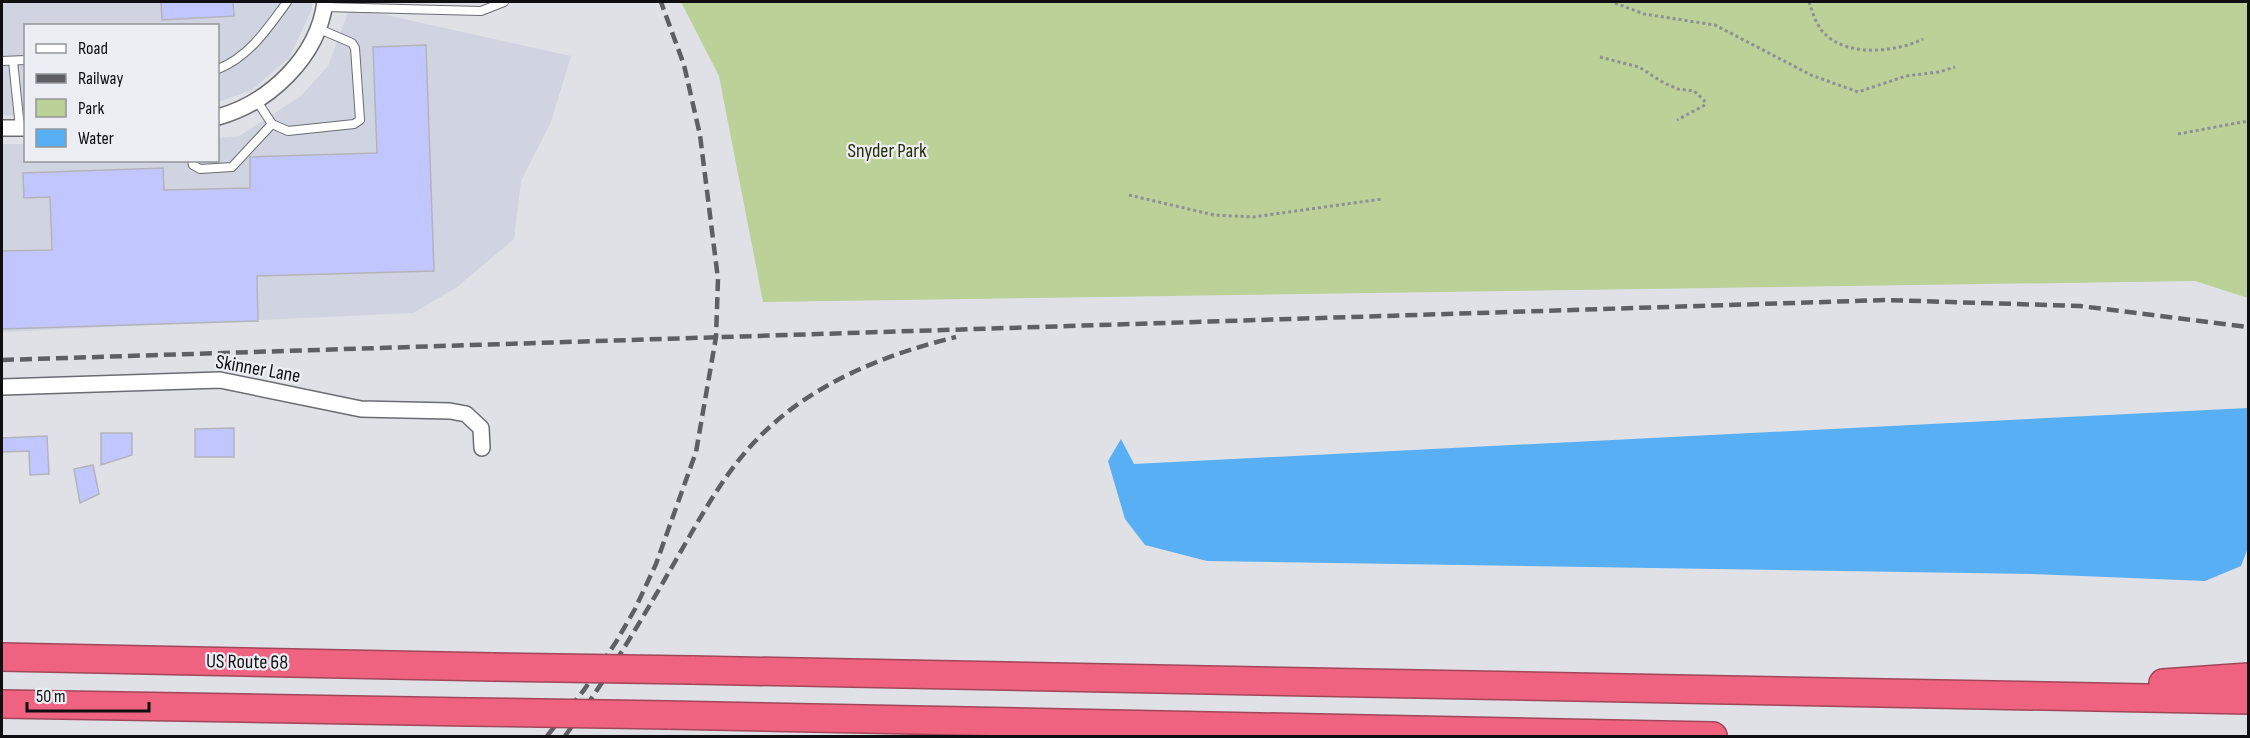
<svg xmlns="http://www.w3.org/2000/svg" width="2250" height="738" viewBox="0 0 2250 738" font-family="'Sofia Sans Condensed',sans-serif">
<rect width="100%" height="100%" fill="#dfe1e7"/>
<g fill="#d0d4e1">
<path d="M2 2H312V9L289 58 252 90 218 102V26H26L25 115 15 116 2 115Z"/>
<path d="M350 7 571 56 551 122 521 181 514 239 456 288 413 313 2 332V144H25L26 160H218V138L239 136 301 96 328 66Z"/>
</g>
<path fill="#bbd197" d="M681 2H2248V298L2195 281 763 302 719 76Z"/>
<path fill="#59aff3" d="M2248 408V548L2241 566 2205 581 2032 574 1207 561 1145 545 1125 519 1108 461 1121 439 1134 464Z"/>
<g fill="#c2c6fe" stroke="#b3b4ba" stroke-width="1.5">
<path d="M161 2H233L234 16 162 20Z"/>
<path d="M426 45 434 271 257 276 258 321 2 329V251L52 250 50 197 24 198 23 173 163 168 164 190 250 188V157L377 153 373 47Z"/>
<path d="M234 428V457H195V429Z"/>
<path d="M101 433H132V455L101 465Z"/>
<path d="M47 436 49 474 30 475 29 451 2 452V438Z"/>
<path d="M93 465 99 494 80 503 74 469Z"/>
</g>
<g fill="none" stroke-linecap="round" stroke-linejoin="round">
<defs>
<g id="lane">
<path d="M324 7 481 11 504 2"/>
<path d="M2 61 26 60"/>
<path d="M13 61 20 128"/>
<path d="M218 69C249 57 268 28 287 2"/>
<path d="M272 124 288 131 354 124 360 120 355 48 352 43 317 28"/>
<path d="M192 160 193 165 200 169 232 167 272 124 257 101"/>
</g>
<g id="street">
<path d="M218 117C269 103 318 57 325 2"/>
<path d="M2 128H26"/>
<path d="M2 387 220 380 361 409 450 411 466 414 481 428 482 448"/>
</g>
<g id="highway">
<path d="M2 657 493 667"/>
<path d="M692 670 2248 700"/>
<path d="M2163 683 2248 677"/>
<path d="M2 704 469 712"/>
<path d="M668 715 1713 736"/>
</g>
</defs>
<use href="#lane" stroke="#6b6c71" stroke-width="10"/>
<use href="#street" stroke="#6b6c71" stroke-width="18"/>
<use href="#highway" stroke="#a14659" stroke-width="30"/>
<g stroke="#8f9095" stroke-width="3" stroke-dasharray="3 3" stroke-linecap="butt">
<path d="M1809 2C1813 13 1816 26 1826 35 1849 57 1897 52 1923 39"/>
<path d="M1615 3 1644 14 1715 25 1811 75 1858 92 1906 76 1939 72 1955 67"/>
<path d="M1600 57 1639 67 1664 83 1678 89 1694 91 1704 100 1705 105 1677 120"/>
<path d="M2178 134 2248 121"/>
<path d="M1129 195 1214 215 1253 217 1382 199"/>
</g>
<use href="#lane" stroke="#fff" stroke-width="8"/>
<use href="#street" stroke="#fff" stroke-width="15"/>
<use href="#highway" stroke="#f06380" stroke-width="27"/>
<g stroke="#5f5f63" stroke-width="4.5" stroke-dasharray="12 6" stroke-linecap="butt">
<path d="M2 360 1886 300 2080 306 2248 327"/>
<path d="M547 736 584 690 616 642 635 609 656 564 696 452 716 337 718 279 700 135 684 65 661 2"/>
<path d="M565 736C603 684 637 628 669 572 700 519 727 464 773 424 825 378 891 353 956 337"/>
</g>
<defs>
<g id="highway-bridge">
<path d="M493 667 692 670"/>
<path d="M469 712 668 715"/>
</g>
</defs>
<use href="#highway-bridge" stroke="#a14659" stroke-width="30" stroke-linecap="butt"/>
<use href="#highway-bridge" stroke="#f06380" stroke-width="27"/>
</g>
<g text-anchor="middle" dominant-baseline="central" stroke-width="4.5" stroke-linejoin="round" paint-order="stroke">
<g font-size="20" fill="#232f06" stroke="#eceef4">
<text x="887" y="151">Snyder Park</text>
</g>
<g font-size="20" fill="#0f0f11" stroke="#eceef4">
<text transform="translate(258 369) rotate(10)">Skinner Lane</text>
<text transform="translate(247 662) rotate(1)">US Route 68</text>
</g>
</g>
<rect width="2250" height="738" fill="none" stroke="#0f0f11" stroke-width="6"/>
<rect x="24" y="24" width="195" height="138" fill="#eceef4" stroke="#949599" stroke-width="1.5"/>
<rect x="36" y="44" width="30" height="9" fill="#ffffff" stroke="#949599" stroke-width="1.5"/>
<text x="78" y="54" font-size="18" fill="#0f0f11">Road</text>
<rect x="36" y="74" width="30" height="9" fill="#5f5f63" stroke="#949599" stroke-width="1.5"/>
<text x="78" y="84" font-size="18" fill="#0f0f11">Railway</text>
<rect x="36" y="99" width="30" height="18" fill="#bbd197" stroke="#949599" stroke-width="1.5"/>
<text x="78" y="114" font-size="18" fill="#0f0f11">Park</text>
<rect x="36" y="129" width="30" height="18" fill="#59aff3" stroke="#949599" stroke-width="1.5"/>
<text x="78" y="144" font-size="18" fill="#0f0f11">Water</text>
<path d="M27 702v9h122v-9" fill="none" stroke="#0f0f11" stroke-width="3"/>
<text x="36" y="702" font-size="18" fill="#0f0f11" stroke="#eceef4" stroke-width="4.5" paint-order="stroke">50 m</text>
</svg>
